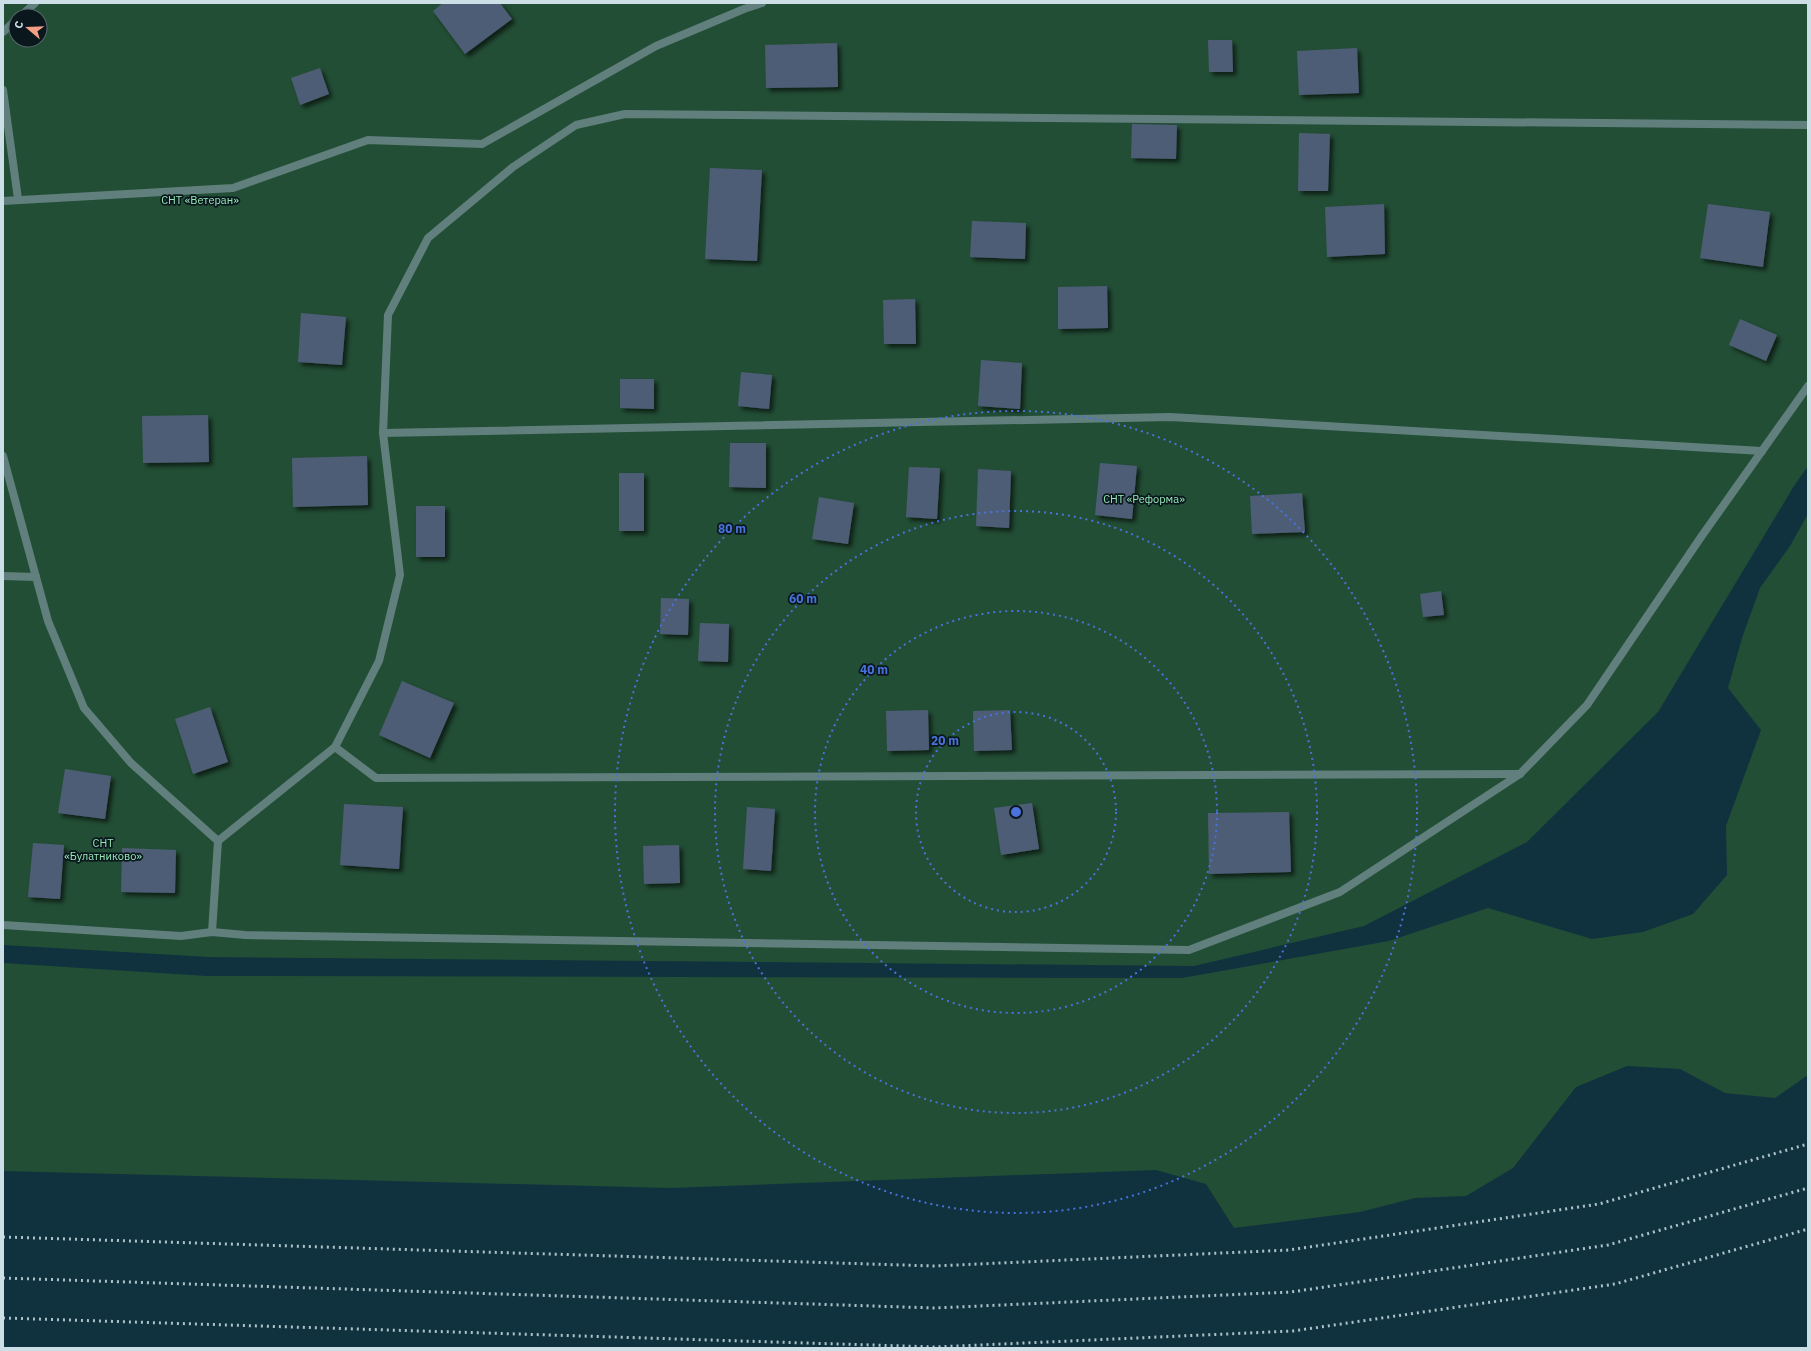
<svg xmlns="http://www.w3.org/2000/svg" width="1811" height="1351" viewBox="0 0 1811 1351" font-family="'IBM Plex Sans',sans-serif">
<defs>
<filter id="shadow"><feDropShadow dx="3.5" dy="3.5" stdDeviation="2" flood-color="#0009"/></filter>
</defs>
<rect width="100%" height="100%" fill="#10323e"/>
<g fill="#224e35" fill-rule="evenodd">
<path d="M3 3H1808V466L1794 486 1658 712 1527 842 1364 926 1194 966 209 957 3 945ZM16 16H40V40H16Z"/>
<path d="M1808 514V1075L1775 1098 1725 1093 1680 1069 1627 1066 1576 1087 1513 1168 1466 1196 1415 1198 1360 1212 1234 1228 1206 1184 1156 1170 671 1188 3 1171V963L207 976 1182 978 1389 941 1488 908 1592 939 1643 932 1693 914 1727 875 1726 826 1761 730 1728 688 1742 638 1760 588 1790 546Z"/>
</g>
<g fill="#4e5d76" filter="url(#shadow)">
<path d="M443 3H500L512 19 465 54 433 11Z"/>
<path d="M1208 40H1232L1233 72H1209Z"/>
<path d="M837 43 838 87 766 88 765 45Z"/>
<path d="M1357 48 1359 93 1299 95 1297 51Z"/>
<path d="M320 68 329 94 300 105 291 78Z"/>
<path d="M1132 124 1177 125 1176 159 1131 158Z"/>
<path d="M1299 133 1330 134 1328 191H1298Z"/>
<path d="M710 168 762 170 757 261 705 259Z"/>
<path d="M1384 204 1385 254 1327 257 1325 207Z"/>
<path d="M1708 204 1770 212 1763 267 1700 258Z"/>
<path d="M972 221 1026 223 1025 259 970 257Z"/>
<path d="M1107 286 1108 328 1058 329V287Z"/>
<path d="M915 299 916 344H884L883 300Z"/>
<path d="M301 313 346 317 342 365 298 362Z"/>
<path d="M1740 319 1777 335 1766 361 1729 345Z"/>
<path d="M981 360 1022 363 1020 409 978 406Z"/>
<path d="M741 372 772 375 769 409 738 406Z"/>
<path d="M620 379H654V409L620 408Z"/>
<path d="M208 415 209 462 143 463 142 416Z"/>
<path d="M730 443H766V488L729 487Z"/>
<path d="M367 456 368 505 293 507 292 458Z"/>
<path d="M1100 463 1137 466 1132 519 1095 515Z"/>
<path d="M909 467 940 468 937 519 906 517Z"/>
<path d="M978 469 1011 471 1009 528 976 526Z"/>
<rect x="619" y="473" width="25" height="58"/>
<path d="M1302 493 1305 532 1252 534 1250 496Z"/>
<path d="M819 497 854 503 848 544 812 539Z"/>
<rect x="416" y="506" width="29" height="51"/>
<path d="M1441 591 1444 615 1423 617 1420 594Z"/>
<path d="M661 598 689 599 688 635 660 634Z"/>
<path d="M700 623 729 624 728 662 698 661Z"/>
<path d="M402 681 454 703 430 758 379 735Z"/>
<path d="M210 707 228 762 193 774 175 719Z"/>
<path d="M928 710 929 750 887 751 886 711Z"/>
<path d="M1010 710 1012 750 974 751 973 711Z"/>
<path d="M65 769 111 776 105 819 58 813Z"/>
<path d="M1032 803 1039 849 1001 855 994 808Z"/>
<path d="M344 804 403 807 399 869 340 865Z"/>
<path d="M747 807 775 809 771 871 743 869Z"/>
<path d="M1289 812 1291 872 1209 874 1208 813Z"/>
<path d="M33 843 64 845 60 899 28 897Z"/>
<path d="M679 845 680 883 644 884 643 846Z"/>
<path d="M122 848 176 850 175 893 121 892Z"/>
</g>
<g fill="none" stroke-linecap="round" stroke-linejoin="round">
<g stroke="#617f7d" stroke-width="8">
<path d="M21 16 35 3"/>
<path d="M3 32 16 20"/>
<path d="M3 90 18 199"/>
<path d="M3 201 233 188 368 140 482 144 656 46 744 9 762 3"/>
<path d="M383 433 1170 417 1762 451"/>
<path d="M3 456 48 621 84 708 131 763 218 841 212 932"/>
<path d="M3 576 36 577"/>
<path d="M335 747 376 778 1520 774"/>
<path d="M218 841 335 747 379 661 400 575 383 433 388 315 428 238 513 167 576 125 625 114 1808 125"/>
<path d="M3 925 181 936 212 932 245 935 1189 950 1340 892 1520 774 1587 705 1701 537 1808 386"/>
</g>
<g stroke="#acc2ca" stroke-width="3" stroke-dasharray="2 4" stroke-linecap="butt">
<path d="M3 1237 934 1266 1289 1250 1599 1204 1808 1144"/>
<path d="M3 1278 935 1308 1291 1292 1608 1245 1808 1188"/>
<path d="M3 1318 935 1347 1293 1331 1615 1284 1808 1229"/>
</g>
</g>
<g fill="none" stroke="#4972dc" stroke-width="2" stroke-dasharray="2 4">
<circle cx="1016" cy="812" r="100"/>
<circle cx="1016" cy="812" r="201"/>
<circle cx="1016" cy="812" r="301"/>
<circle cx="1016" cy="812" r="401"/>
</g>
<g text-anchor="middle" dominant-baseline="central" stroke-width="3.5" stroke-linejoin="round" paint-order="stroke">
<g font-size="11" fill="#97e8b7" stroke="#0a181d">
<text x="200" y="200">СНТ «Ветеран»</text>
<text x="1144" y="499">СНТ «Реформа»</text>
<text x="103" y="843">СНТ<tspan x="103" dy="13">«Булатниково»</tspan></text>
</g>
</g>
<circle cx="1016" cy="812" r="6" fill="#4972dc" stroke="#0a181d" stroke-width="2"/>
<g font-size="12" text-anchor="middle" font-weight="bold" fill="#4972dc" stroke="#0a181d" stroke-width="3.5" stroke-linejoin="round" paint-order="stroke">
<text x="732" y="533">80 m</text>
<text x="803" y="603">60 m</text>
<text x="874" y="674">40 m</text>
<text x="945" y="745">20 m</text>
</g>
<rect width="1811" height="1351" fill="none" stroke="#ccdfe6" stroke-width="8"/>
<g transform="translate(28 28) rotate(289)"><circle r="19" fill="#0a181d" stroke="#58686d"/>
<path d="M0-3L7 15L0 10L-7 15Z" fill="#f49e86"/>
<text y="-6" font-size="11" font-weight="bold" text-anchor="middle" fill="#ccdfe6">С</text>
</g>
</svg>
